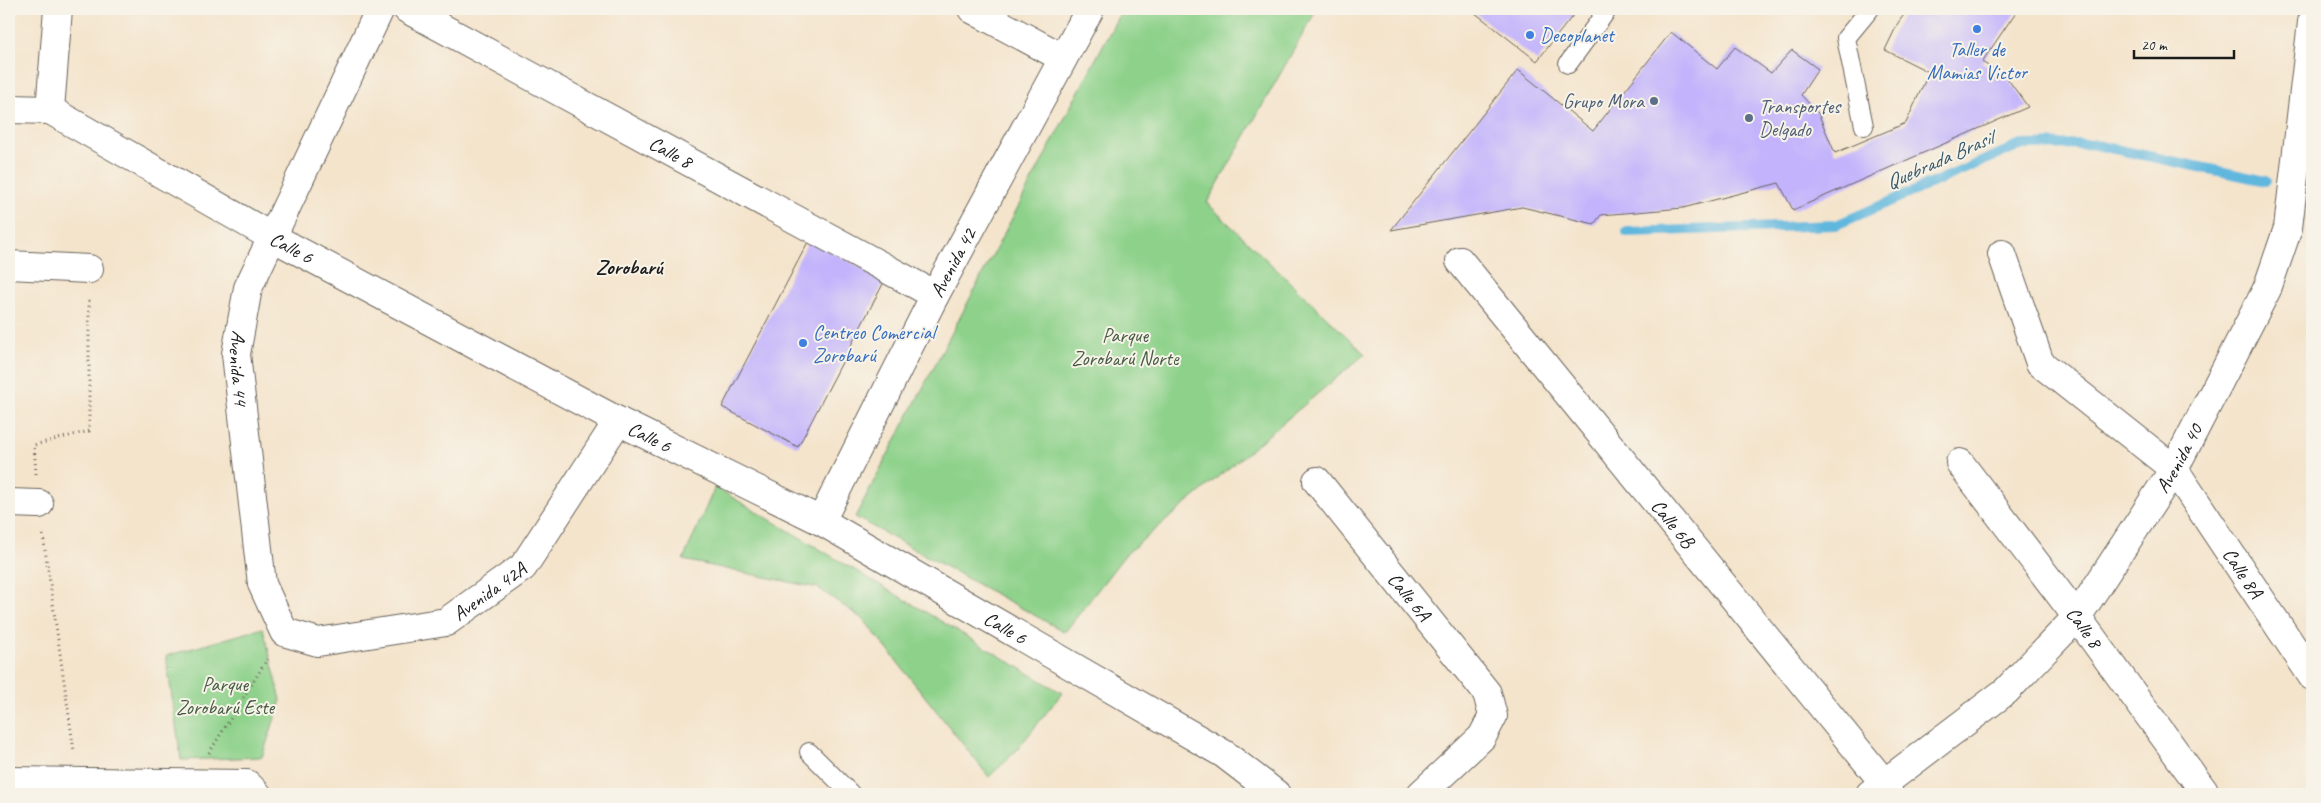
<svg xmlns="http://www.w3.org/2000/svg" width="2321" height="803" viewBox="0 0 2321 803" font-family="Caveat,sans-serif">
<rect width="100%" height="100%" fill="#f7f3e8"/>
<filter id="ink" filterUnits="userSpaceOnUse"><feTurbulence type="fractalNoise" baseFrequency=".02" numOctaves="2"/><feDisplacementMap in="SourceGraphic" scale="10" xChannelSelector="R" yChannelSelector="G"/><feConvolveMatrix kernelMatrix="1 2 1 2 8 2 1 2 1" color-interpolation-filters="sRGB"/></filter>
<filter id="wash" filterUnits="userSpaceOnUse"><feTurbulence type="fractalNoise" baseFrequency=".0096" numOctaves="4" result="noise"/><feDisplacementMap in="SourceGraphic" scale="20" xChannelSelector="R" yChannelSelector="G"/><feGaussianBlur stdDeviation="1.12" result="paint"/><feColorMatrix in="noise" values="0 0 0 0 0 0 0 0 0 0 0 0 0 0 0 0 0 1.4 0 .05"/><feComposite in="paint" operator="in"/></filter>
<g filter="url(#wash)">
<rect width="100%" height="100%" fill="#f4e4cc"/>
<g fill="#8dd18a" stroke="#547653">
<path d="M1122 9H1317L1207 203 1365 354 1125 555 1065 632 855 517Z"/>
<path d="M715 487 1062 693 1016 751 989 777 864 620 818 588 683 560Z"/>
<path d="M263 628 281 700 262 757 181 760 166 656Z"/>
</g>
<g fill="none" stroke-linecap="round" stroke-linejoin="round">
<path stroke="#61b7de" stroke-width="10" d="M1627 232 1836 225 2020 145 2091 144 2266 181"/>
</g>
<g id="blocks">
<g fill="#c2b3fc">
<path d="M1470 9H1578L1537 61Z"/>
<path d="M1908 9H2018L1982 62 2007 78 2028 107 1793 210 1779 183 1683 208 1601 215 1594 224 1522 207 1391 230 1518 70 1593 131 1671 32 1717 69 1735 47 1771 73 1792 50 1818 69 1801 95 1818 113 1835 153 1906 123 1929 72 1885 50 1898 23Z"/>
<path d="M809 240 885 280 798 447 722 407Z"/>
</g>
</g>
</g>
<g filter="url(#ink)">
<use href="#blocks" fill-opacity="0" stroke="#68625a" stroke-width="1"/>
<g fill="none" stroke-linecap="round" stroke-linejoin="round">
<defs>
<g id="lane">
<path d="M1568 64 1608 9"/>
<path d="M1864 126 1846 38 1870 9"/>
<path d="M809 752 851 794"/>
</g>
<g id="street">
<path id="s1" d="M380 9 248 288 236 354 262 584 284 632 318 642 446 622 523 567 618 421"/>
<path id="s2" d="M407 9 935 295"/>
<path d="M972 9 1063 58"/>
<path id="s3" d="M9 109 50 110 272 237 618 421 821 521 1224 754 1276 794"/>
<path d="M50 110 58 9"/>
<path id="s4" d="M2002 254 2040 363 2174 469 2312 676"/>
<path id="s5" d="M1460 261 1885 784 1889 794"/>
<path d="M9 265 89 269"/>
<path id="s6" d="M1960 463 2077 617 2206 794"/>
<path id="s7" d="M1317 481 1487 693 1493 716 1482 737 1421 794"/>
<path d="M9 503 39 504"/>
<path id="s8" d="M821 521 935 295 1090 9"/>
<path d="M9 781 247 784 257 794"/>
<path id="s9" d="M1870 794 2006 691 2077 617 2174 469 2267 289 2288 228 2312 22"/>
</g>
</defs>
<use href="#lane" stroke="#68625a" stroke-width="20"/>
<use href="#street" stroke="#68625a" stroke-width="30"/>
<g stroke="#68625a" stroke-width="3" stroke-dasharray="1 4" stroke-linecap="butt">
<path d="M36 474 34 445 89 431V300"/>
<path d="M43 535 74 751"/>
<path d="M209 753 268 658"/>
</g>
<use href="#lane" stroke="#fff" stroke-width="18"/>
<use href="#street" stroke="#fff" stroke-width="28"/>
</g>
</g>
<g fill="#3f7fe0" stroke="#f7f3e8" stroke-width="2">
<circle cx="1977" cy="29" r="5"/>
<circle cx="1530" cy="35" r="5"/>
<circle cx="803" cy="343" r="5"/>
</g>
<g fill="#5c6f8a" stroke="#f7f3e8" stroke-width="2">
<circle cx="1654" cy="101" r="5"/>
<circle cx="1749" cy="118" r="5"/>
</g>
<g text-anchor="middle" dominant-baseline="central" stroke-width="4" stroke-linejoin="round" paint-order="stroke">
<g font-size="20" fill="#366cbe" stroke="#f7f3e8" text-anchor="start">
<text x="1540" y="35">Decoplanet</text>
<text x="1977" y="49" text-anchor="middle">Taller de<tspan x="1977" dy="23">Mamias Victor</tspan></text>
<text x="813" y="332">Centreo Comercial<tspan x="813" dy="23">Zorobarú</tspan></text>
</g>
<g font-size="20" fill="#4e5e75" stroke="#f7f3e8" text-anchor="end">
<text x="1644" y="101">Grupo Mora</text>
<text x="1759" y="106" text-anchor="start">Transportes<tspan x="1759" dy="23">Delgado</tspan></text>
</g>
<g font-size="20" fill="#1c1c1c" stroke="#f7f3e8">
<text stroke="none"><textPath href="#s2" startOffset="300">Calle 8</textPath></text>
<text stroke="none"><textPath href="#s3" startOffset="319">Calle 6</textPath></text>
<text stroke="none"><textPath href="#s8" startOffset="290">Avenida 42</textPath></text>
<text stroke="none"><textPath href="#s1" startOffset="390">Avenida 44</textPath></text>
<text stroke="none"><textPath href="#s3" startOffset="724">Calle 6</textPath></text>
<text stroke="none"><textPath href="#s9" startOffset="462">Avenida 40</textPath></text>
<text stroke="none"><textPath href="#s5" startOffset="338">Calle 6B</textPath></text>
<text stroke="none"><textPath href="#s4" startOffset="411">Calle 8A</textPath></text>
<text stroke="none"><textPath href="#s1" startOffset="878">Avenida 42A</textPath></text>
<text stroke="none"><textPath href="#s7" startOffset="148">Calle 6A</textPath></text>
<text stroke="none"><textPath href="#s6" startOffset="206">Calle 8</textPath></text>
<text stroke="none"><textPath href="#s3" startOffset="1128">Calle 6</textPath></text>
</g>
<g font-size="20" fill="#445b42" stroke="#f7f3e8">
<text x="1125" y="335">Parque<tspan x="1125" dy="23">Zorobarú Norte</tspan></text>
<text x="225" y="684">Parque<tspan x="225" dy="23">Zorobarú Este</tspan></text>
</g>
<g font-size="21" font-style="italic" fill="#385a6a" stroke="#f7f3e8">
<text transform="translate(1939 160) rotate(-24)">Quebrada Brasil</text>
</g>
<g font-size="21" font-weight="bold" fill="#1c1c1c" stroke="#f7f3e8">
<text x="629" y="267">Zorobarú</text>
</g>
</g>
<rect width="2321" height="803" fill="none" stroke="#f7f3e8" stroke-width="30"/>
<path d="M2134 50v8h100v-8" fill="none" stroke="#1c1c1c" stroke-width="2.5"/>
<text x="2141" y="50" font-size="15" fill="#1c1c1c" stroke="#f7f3e8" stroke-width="4" paint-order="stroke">20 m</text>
</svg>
